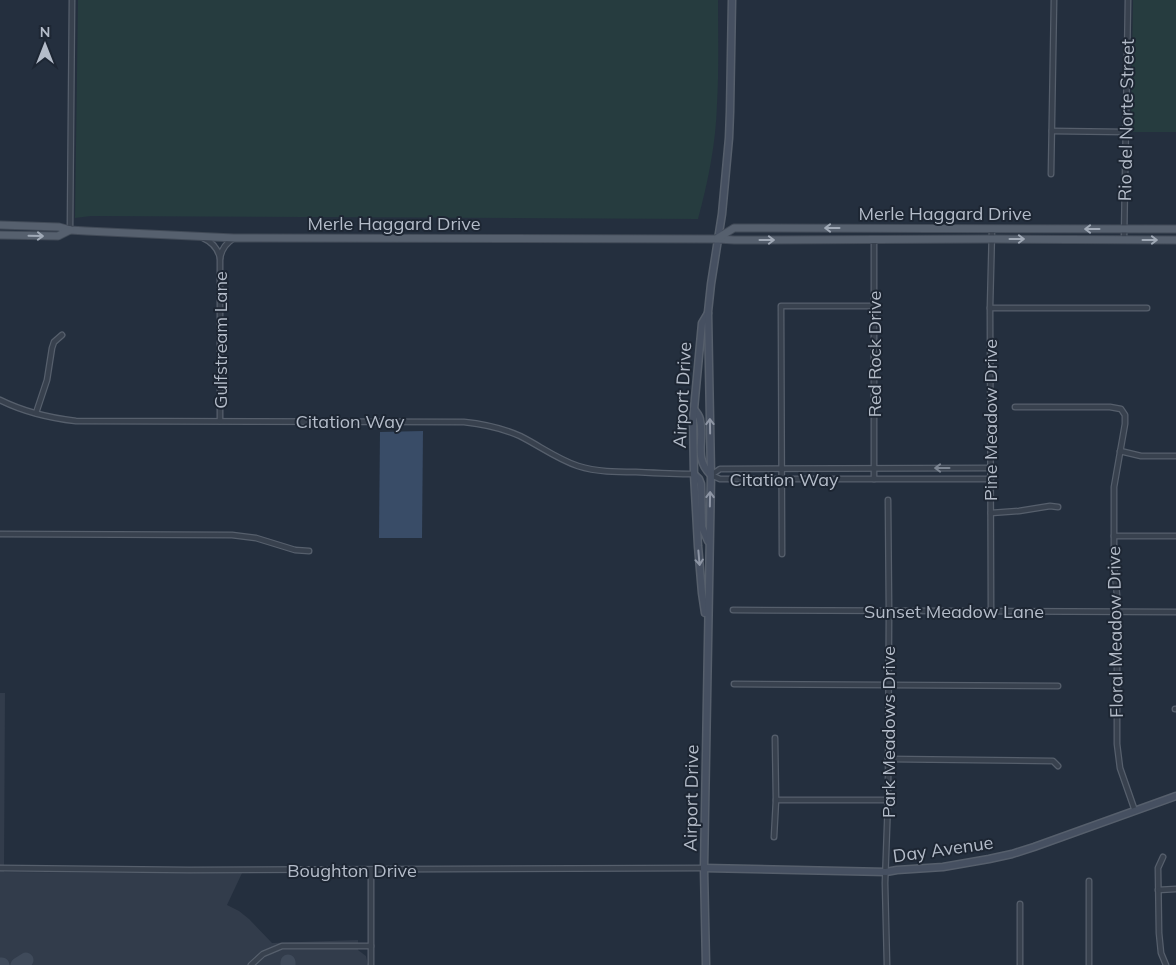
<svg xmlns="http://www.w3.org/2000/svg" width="1176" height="965" viewBox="0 0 1176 965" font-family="Mulish,sans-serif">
<rect width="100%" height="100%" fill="#242f3e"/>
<path fill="#323c4b" d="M0 693H5L4 872 242 873 227 905 239 911 249 919 272 943 358 940V950L366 956 368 965H0Z"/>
<g fill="#263c3f">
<path d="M78 0H718C718 35 719 70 717 104 716 143 708 182 698 219L91 216 75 218Z"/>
<path d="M1133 0H1176V132H1131Z"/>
</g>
<path fill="#394c67" d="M423 431 422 538H379L380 432Z"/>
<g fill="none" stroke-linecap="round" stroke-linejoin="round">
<g stroke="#3f4a5a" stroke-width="15">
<path d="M0 965H2"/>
<path d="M18 965 26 960"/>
<path d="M288 965V962"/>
</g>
<defs>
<g id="street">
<path d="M1052 131 1126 132"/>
<path d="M1051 174 1054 0"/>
<path d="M70 230 72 0"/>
<path d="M203 238C212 242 218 248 220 258"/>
<path d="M874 240V479"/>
<path d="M1124 240 1128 0"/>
<path d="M990 308H1147"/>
<path d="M0 400C24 412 50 418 76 421L464 422C483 424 502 428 520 436 540 446 557 459 578 466 597 472 616 472 636 472 655 473 674 474 694 474"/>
<path d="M1015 407H1110L1121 409 1125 415V424L1114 487V565L1117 595V744L1120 768 1135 811"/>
<path d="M36 413 47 380 52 348 54 342 62 335"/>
<path d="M220 421V259C221 250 226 243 234 238"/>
<path d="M1120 451 1141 456H1176"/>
<path d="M711 475 720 469 991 468"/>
<path d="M711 475 720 479H991"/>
<path d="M991 513 1019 511 1050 506 1058 507"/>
<path d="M0 534 232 535 256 538 295 550 309 551"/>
<path d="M1114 536H1176"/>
<path d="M782 554 781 306H874"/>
<path d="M733 610 1176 612"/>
<path d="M991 611 990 308 992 229"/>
<path d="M734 684 1058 686"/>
<path d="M1175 709H1176"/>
<path d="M888 759 1053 761 1058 766"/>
<path d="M776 800H888"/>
<path d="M774 837 776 800 775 738"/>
<path d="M1163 857 1158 868 1159 933 1161 953 1166 965"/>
<path d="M0 868 189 870 704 868"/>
<path d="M371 870V965"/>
<path d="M1089 881V965"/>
<path d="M1158 890 1176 889"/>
<path d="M1020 904V965"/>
<path d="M251 965 263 954 282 946H371"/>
<path d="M887 965 885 883 888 800 889 611 888 500"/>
</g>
<g id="secondary">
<path d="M694 409C696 412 700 416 700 420 705 440 693 458 711 475"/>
<path d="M694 474 699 479 701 484 702 527 708 541"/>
<path d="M705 613 702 593 698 546 694 474 693 420 702 323 708 313"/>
<path d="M704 868 886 872 897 870 943 867 989 859 1012 854 1034 847 1176 796"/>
<path d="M706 965 704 868 711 475 708 312 711 284 722 214 729 138 730 112 732 0"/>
</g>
<g id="primary">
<path d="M0 225 59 227 70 230 86 231 234 238 718 239 734 240 992 239 1176 240"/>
<path d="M0 235 58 236 70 230"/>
<path d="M718 238 734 228 1176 229"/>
</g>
</defs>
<use href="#street" stroke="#565f6c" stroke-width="7"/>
<use href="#secondary" stroke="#565f6c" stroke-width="9"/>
<use href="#primary" stroke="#414a57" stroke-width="9"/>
<use href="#street" stroke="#38414e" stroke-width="4.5"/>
<use href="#secondary" stroke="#465061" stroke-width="6"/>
<use href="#primary" stroke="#56606e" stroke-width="7"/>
</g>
<defs><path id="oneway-shaft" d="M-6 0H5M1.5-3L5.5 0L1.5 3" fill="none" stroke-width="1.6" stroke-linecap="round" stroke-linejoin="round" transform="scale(1.25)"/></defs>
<g stroke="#a1aab7">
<use href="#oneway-shaft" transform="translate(832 228) rotate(180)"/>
<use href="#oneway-shaft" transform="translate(1092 229) rotate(180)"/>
<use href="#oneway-shaft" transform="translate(36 236) rotate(1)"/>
<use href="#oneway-shaft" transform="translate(1017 239)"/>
<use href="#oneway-shaft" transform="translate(767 240)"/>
<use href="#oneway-shaft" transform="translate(1150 240)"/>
</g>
<g stroke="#8e96a5">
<use href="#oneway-shaft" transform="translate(710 426) rotate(-91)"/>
<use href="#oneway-shaft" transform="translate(710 499) rotate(-89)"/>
<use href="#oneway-shaft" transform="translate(699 558) rotate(85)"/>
</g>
<use stroke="#7c8592" href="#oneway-shaft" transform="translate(942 468) rotate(180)"/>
<g text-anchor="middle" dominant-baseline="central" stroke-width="4" stroke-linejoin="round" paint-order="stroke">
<g font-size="18" fill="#b4bcc9" stroke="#1d2633">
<text transform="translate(1126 120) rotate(-89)">Rio del Norte Street</text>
<text x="945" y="213">Merle Haggard Drive</text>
<text x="394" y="223">Merle Haggard Drive</text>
<text transform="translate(220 340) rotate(-90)">Gulfstream Lane</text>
<text transform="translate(874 354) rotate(-90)">Red Rock Drive</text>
<text transform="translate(682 395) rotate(-87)">Airport Drive</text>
<text transform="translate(990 420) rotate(-90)">Pine Meadow Drive</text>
<text x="350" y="421">Citation Way</text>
<text x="784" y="479">Citation Way</text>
<text x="954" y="611">Sunset Meadow Lane</text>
<text transform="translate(1115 632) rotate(-91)">Floral Meadow Drive</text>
<text transform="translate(888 732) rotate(-90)">Park Meadows Drive</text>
<text transform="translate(691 798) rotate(-89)">Airport Drive</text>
<text transform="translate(943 849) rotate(-8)">Day Avenue</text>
<text x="352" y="870">Boughton Drive</text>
</g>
</g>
<g transform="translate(45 45)" stroke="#1d2633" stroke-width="4" paint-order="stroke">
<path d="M0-4L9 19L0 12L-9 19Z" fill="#b4bcc9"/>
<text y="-8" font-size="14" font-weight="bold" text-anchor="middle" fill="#b4bcc9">N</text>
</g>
</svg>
